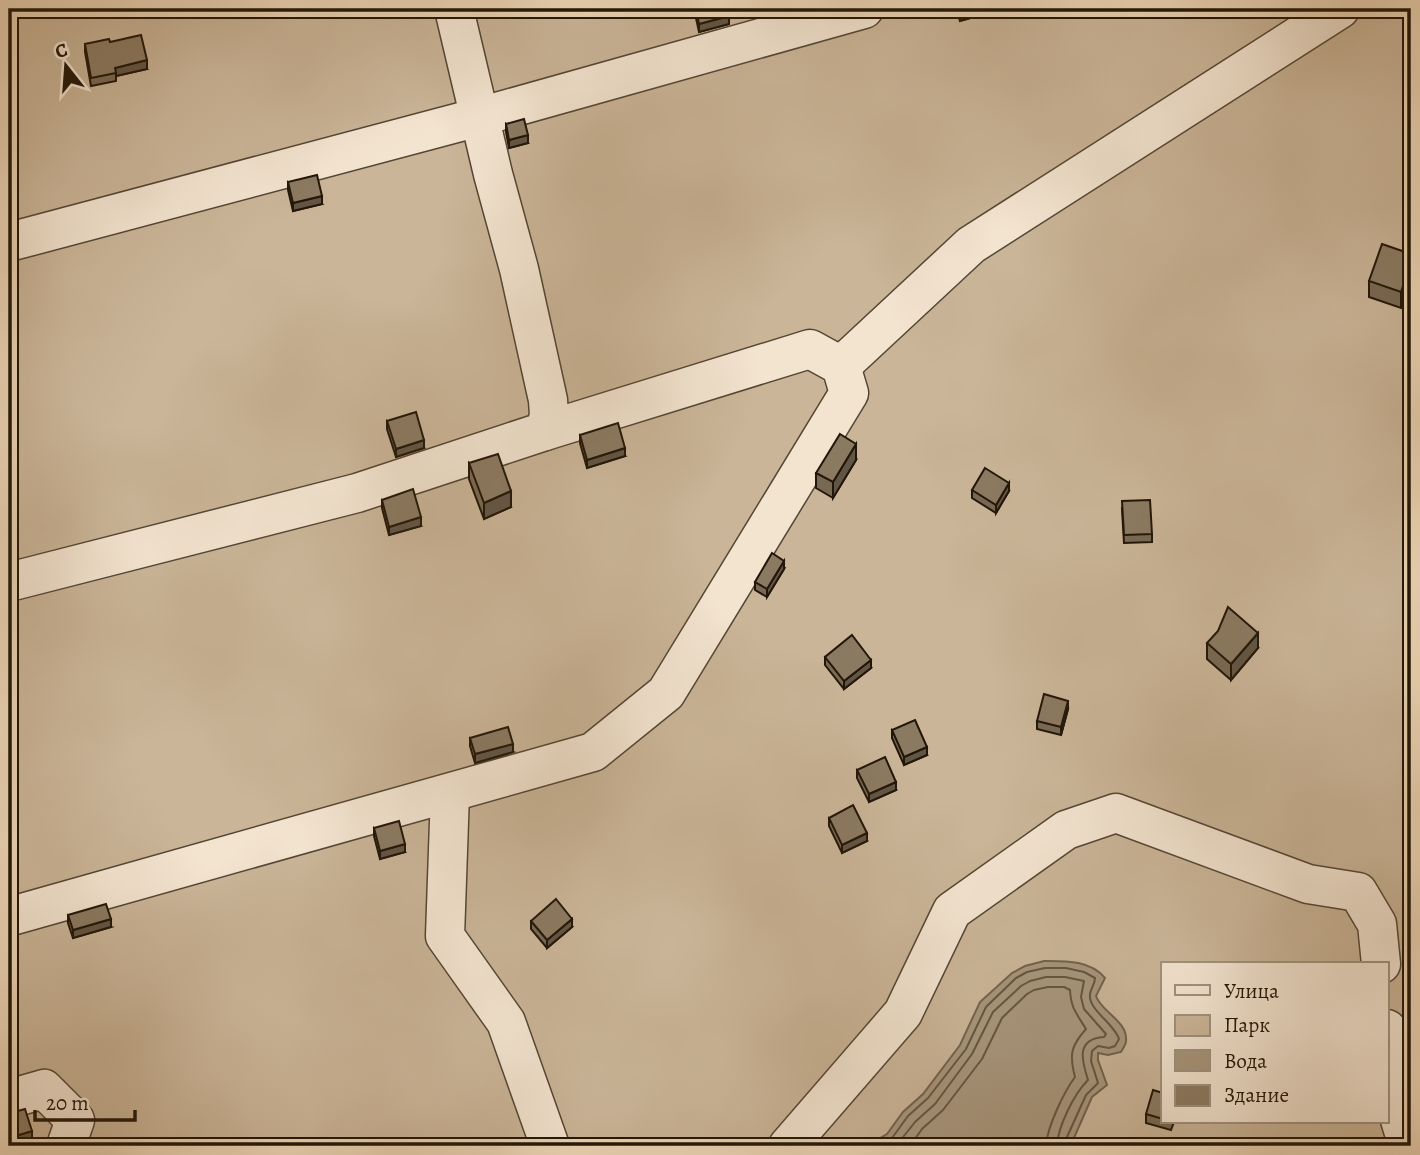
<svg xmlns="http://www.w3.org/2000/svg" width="1420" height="1155" viewBox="0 0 1420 1155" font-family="Alegreya,serif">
<rect width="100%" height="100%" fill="#ecd6b6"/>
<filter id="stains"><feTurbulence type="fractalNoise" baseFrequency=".00286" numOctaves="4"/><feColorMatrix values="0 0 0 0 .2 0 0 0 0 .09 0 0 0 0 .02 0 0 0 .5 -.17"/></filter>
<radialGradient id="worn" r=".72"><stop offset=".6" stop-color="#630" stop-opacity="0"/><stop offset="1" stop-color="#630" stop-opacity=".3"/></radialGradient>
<path fill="#cab598" stroke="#766650" stroke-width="2" fill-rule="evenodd" d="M9 9H1411V1146H9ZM1163 964H1387V1122H1163Z"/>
<path fill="#a7957b" stroke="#72624d" stroke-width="2" d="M1044 961C1065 961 1090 960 1105 978L1096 996C1101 1012 1128 1021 1126 1041 1126 1045 1123 1048 1121 1052L1108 1055 1098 1053V1060L1107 1085 1092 1097 1073 1140 1072 1146H866L887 1134 903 1112 923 1094 960 1045 980 1002 1012 973 1025 966Z"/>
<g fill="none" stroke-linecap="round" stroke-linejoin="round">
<g stroke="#645642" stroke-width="2">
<path d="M879 1146 892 1138 908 1116 928 1098 966 1049 986 1007 1016 978 1027 972 1045 968H1066L1084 972 1095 978C1095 984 1091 988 1090 994 1088 1010 1114 1023 1119 1039L1115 1046 1109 1048 1098 1046 1092 1051 1091 1061 1098 1083 1086 1095 1067 1137 1066 1146"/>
<path d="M896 1146 915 1122 935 1104 972 1054 993 1012 1021 986 1030 981 1046 977H1065L1084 981 1081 997 1084 1009 1106 1034 1104 1037C1075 1039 1082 1061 1088 1080 1074 1094 1058 1126 1057 1146"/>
<path d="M910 1146 922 1129 943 1110 982 1059 1002 1018 1027 994 1034 990 1048 987H1064L1070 990C1071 1009 1077 1014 1086 1029 1071 1046 1069 1054 1075 1077 1064 1092 1047 1127 1046 1146"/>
</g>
<defs>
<g id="minor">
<path d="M9 242 479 117 864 9"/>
<path d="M841 366 971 245 1340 9"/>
<path d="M9 582 357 493 545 431 549 415 548 400 519 269 493 174 454 9"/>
<path d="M450 793 445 936 506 1022 550 1146"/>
<path d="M15 915 593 752 666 693 849 393 841 366 810 349 545 431"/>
<path d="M1387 1029 1393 1097 1408 1146"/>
<path d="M9 1099 44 1089 75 1120 66 1146"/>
<path d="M788 1146 903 1013 952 911 1066 830 1116 813 1308 884 1358 892 1377 924 1381 964"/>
</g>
</defs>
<use href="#minor" stroke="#544634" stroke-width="41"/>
<use href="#minor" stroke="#f3e4d0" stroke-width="38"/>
</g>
<g fill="#786954" stroke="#221608" stroke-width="2">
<path d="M694 9H727L729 24 699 32Z"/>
<path d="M956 9H1002L960 21Z"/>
<path d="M110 42 147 69 116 76V81L91 86 85 52V44Z"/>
<path d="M506 124 528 143 509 148 506 132Z"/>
<path d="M288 182 322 204 293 211 288 190Z"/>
<path d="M1411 254 1401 308 1369 297V281Z"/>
<path d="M387 421 424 448 396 457 387 429Z"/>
<path d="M580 435 625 456 587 468 580 443Z"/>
<path d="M856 460 833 498 816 488V473Z"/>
<path d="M469 463 511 507 484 519 469 479Z"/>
<path d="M972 490 1009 491 996 513 972 498Z"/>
<path d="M382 500 421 526 389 535 382 508Z"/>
<path d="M1122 509 1152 534V542L1124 543Z"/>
<path d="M784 569 767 597 755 590V582Z"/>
<path d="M1207 643 1258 648 1231 680 1207 659Z"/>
<path d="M825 657 871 668 844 689 825 665Z"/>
<path d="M1068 709 1061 735 1037 729V721Z"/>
<path d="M892 730 927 755 904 765 892 738Z"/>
<path d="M470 738 513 752 475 763 470 746Z"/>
<path d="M857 770 896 790 869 802 857 778Z"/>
<path d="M829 818 867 841 842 853 829 826Z"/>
<path d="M374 828 405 852 380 859 374 836Z"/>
<path d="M68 915 111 927 73 938 68 923Z"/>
<path d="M531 921 572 927 547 948 531 929Z"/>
<path d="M1163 1093V1122H1174L1171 1130 1146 1123V1114Z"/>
</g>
<g fill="#615545" stroke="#221608" stroke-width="2">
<path d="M975 9H1002L960 21V13Z"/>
<path d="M1021 9H1035L1021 13Z"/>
<path d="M729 16V24L699 32V24Z"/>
<path d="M147 60V69L116 76 115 68Z"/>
<path d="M528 135V143L509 148V140Z"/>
<path d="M322 196V204L293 211V203Z"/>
<path d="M1411 262V278L1401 308V292Z"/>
<path d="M424 440V448L396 457V449Z"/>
<path d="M856 444V460L833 498V482Z"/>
<path d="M625 448V456L587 468V460Z"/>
<path d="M1009 483V491L996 513V505Z"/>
<path d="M511 491V507L484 519V503Z"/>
<path d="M421 517V526L389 535V527Z"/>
<path d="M784 561V569L767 597V589Z"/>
<path d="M1258 633V648L1231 680V664Z"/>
<path d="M871 660V668L844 689V681Z"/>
<path d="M1068 701V709L1061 735V727Z"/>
<path d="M513 744V752L475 763V754Z"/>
<path d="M927 747V755L904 765V757Z"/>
<path d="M896 782V790L869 802V794Z"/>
<path d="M867 833V841L842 853V845Z"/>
<path d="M405 844V852L380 859V851Z"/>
<path d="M111 919V927L73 938V930Z"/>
<path d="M572 919V927L547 948V940Z"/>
<path d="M32 1131V1139L9 1146V1138Z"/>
</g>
<g fill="#8b7a62" stroke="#221608" stroke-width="2">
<path d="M696 9H727L729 16 699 24Z"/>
<path d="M959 9H975L960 13Z"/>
<path d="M141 35 147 60 115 68 116 73 91 78 85 44 109 39 110 42Z"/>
<path d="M524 119 528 135 509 140 506 124Z"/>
<path d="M317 175 322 196 293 203 288 182Z"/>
<path d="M1382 244 1411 254V262L1401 292 1369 281Z"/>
<path d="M416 412 424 440 396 449 387 421Z"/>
<path d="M618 423 625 448 587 460 580 435Z"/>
<path d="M840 434 856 444 833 482 816 473Z"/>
<path d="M498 454 511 491 484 503 469 463Z"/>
<path d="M985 468 1009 483 996 505 972 490Z"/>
<path d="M413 489 421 517 389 527 382 500Z"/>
<path d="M1150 500 1152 534 1124 535 1122 501Z"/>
<path d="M772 553 784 561 767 589 755 582Z"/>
<path d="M1228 607 1258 633 1231 664 1207 643 1218 631Z"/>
<path d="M852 635 871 660 844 681 825 657Z"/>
<path d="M1044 694 1068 701 1061 727 1037 721Z"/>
<path d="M915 720 927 747 904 757 892 730Z"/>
<path d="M508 727 513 744 475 754 470 738Z"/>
<path d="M885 757 896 782 869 794 857 770Z"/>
<path d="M853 805 867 833 842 845 829 818Z"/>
<path d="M399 821 405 844 380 851 374 828Z"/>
<path d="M556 899 572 919 547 940 531 921Z"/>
<path d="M106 904 111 919 73 930 68 915Z"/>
<path d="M1153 1090 1163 1093V1119L1146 1114Z"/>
<path d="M25 1109 32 1131 9 1138V1112H14Z"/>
</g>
<rect width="1420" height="1155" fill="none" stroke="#ecd6b6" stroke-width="35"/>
<rect x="10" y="10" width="1399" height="1134" fill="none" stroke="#221608" stroke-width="3.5"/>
<rect x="18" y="18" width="1385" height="1120" fill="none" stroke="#221608" stroke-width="2"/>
<rect x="1161" y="962" width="228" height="161" fill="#f3e4d0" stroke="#9f9280" stroke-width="2"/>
<rect x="1175" y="985" width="35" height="10" fill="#f3e4d0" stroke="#9f9280" stroke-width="2"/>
<text x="1224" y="998" font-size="21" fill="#221608">Улица</text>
<rect x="1175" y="1015" width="35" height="21" fill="#cab598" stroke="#9f9280" stroke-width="2"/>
<text x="1224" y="1032" font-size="21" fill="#221608">Парк</text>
<rect x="1175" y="1050" width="35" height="21" fill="#a7957b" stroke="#9f9280" stroke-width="2"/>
<text x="1224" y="1068" font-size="21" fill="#221608">Вода</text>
<rect x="1175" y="1085" width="35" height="21" fill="#8b7a62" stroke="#9f9280" stroke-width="2"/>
<text x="1224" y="1102" font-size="21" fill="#221608">Здание</text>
<g transform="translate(66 66) rotate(343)" stroke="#f3e4d0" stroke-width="5" paint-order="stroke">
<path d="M0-5L12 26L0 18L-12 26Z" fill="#221608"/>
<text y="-10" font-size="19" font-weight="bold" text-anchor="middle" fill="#221608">С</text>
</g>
<path d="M35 1110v10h100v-10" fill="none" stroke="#221608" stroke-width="3.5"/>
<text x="46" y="1110" font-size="21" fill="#221608" stroke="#f3e4d0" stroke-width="5" paint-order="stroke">20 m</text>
<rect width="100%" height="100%" filter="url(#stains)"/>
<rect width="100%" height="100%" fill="url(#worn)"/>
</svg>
